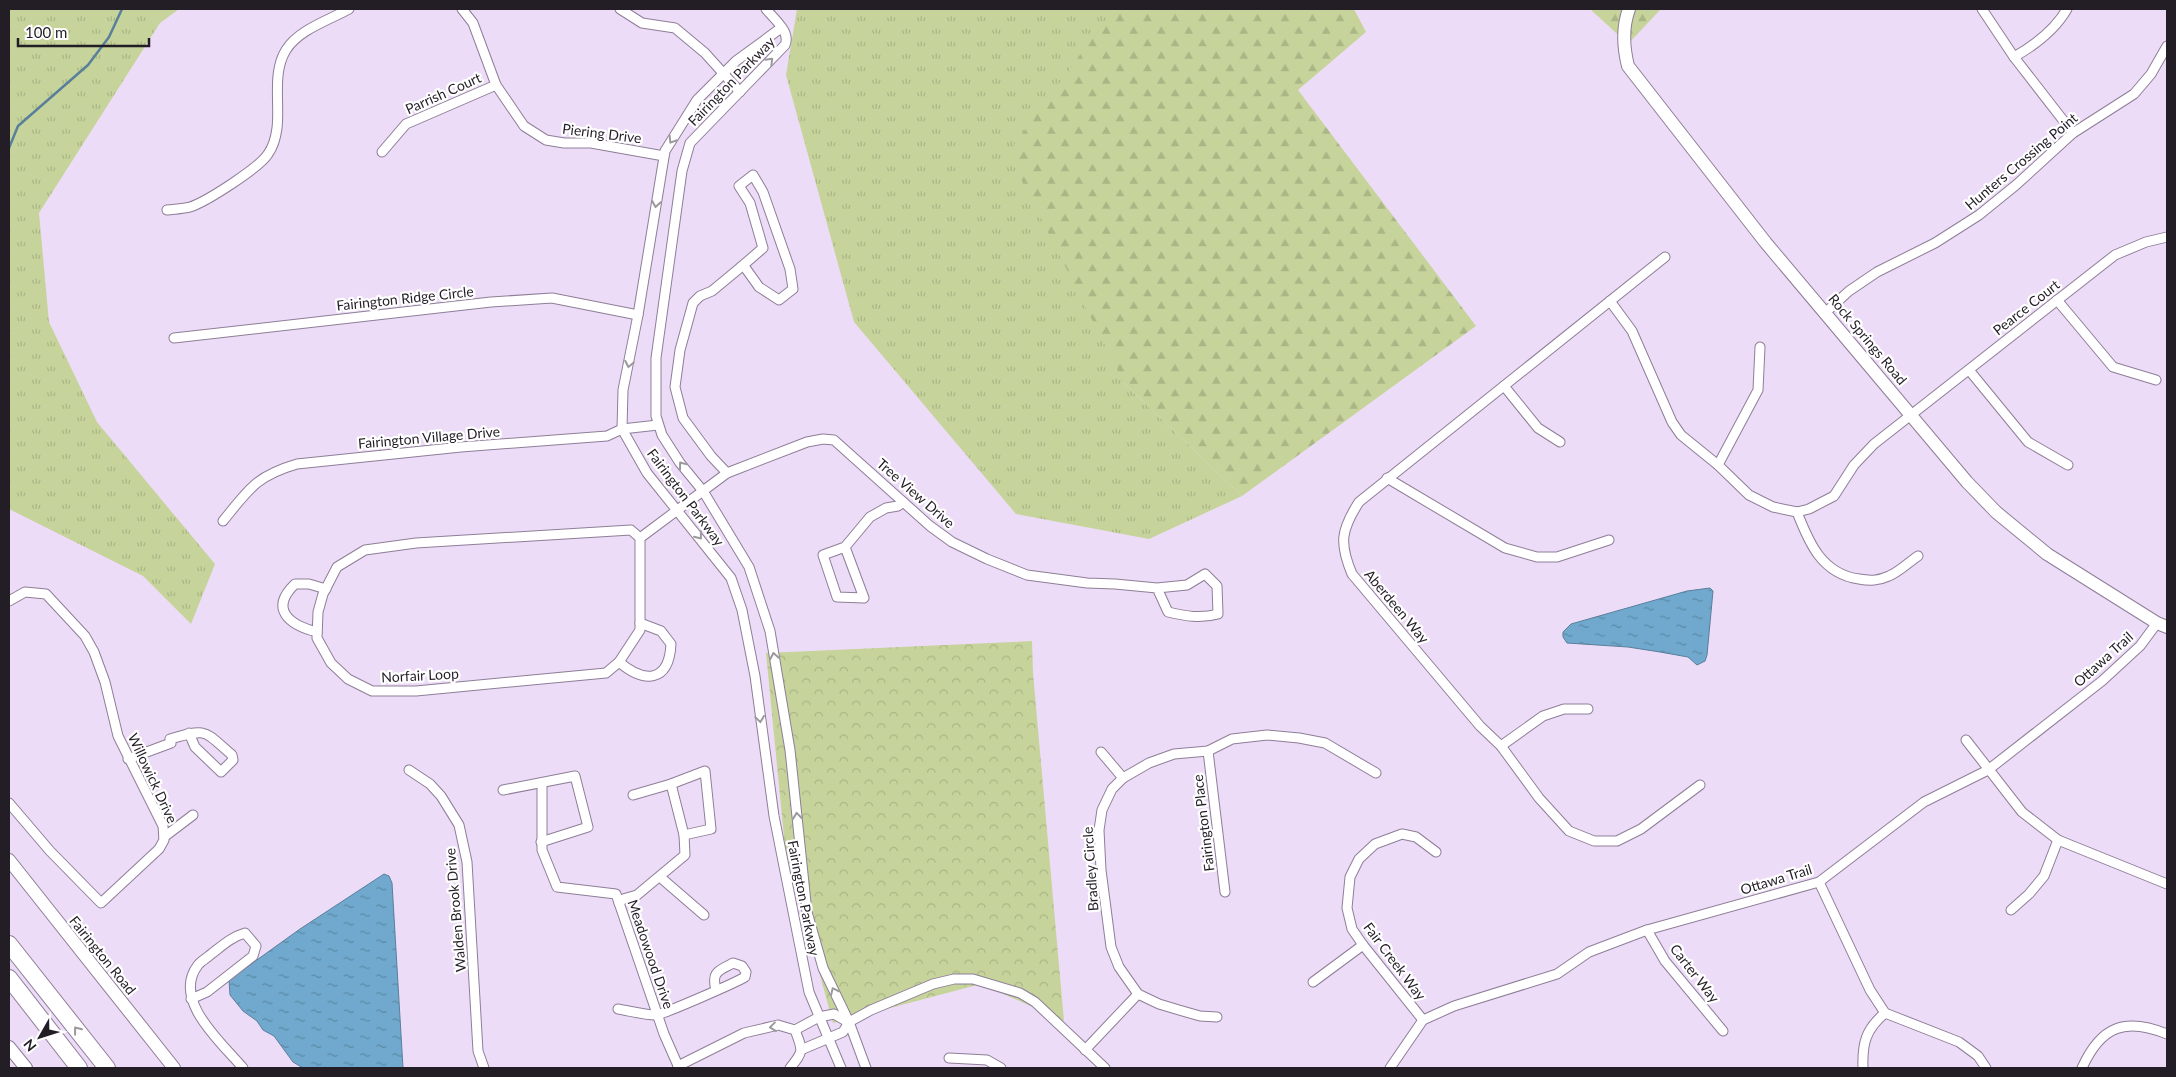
<svg xmlns="http://www.w3.org/2000/svg" width="2176" height="1077" viewBox="0 0 2176 1077" font-family="Lato,sans-serif">
<defs>
<pattern id="grass-tufts" width="24" height="20" patternUnits="userSpaceOnUse" patternTransform="scale(1.25)"><rect width="24" height="20" fill="#c6d49b"/><path d="M3 7l-1-3M5 7V3M7 7l1-3M15 17l-1-3M17 17v-4M19 17l1-3" fill="none" stroke="#aab685"/></pattern>
<pattern id="forest-firs" width="22" height="20" patternUnits="userSpaceOnUse" patternTransform="scale(1.25)"><rect width="22" height="20" fill="#c6d49b"/><path d="M5 1l3.5 6h-7zM16 11l3.5 6h-7z" fill="#aab685"/></pattern>
<pattern id="park-crowns" width="20" height="18" patternUnits="userSpaceOnUse" patternTransform="scale(1.25)"><rect width="20" height="18" fill="#c6d49b"/><path d="M2 6a3 3 0 1 1 6 0M12 15a3 3 0 1 1 6 0" fill="none" stroke="#aab685"/></pattern>
<pattern id="water-ripples" width="26" height="14" patternUnits="userSpaceOnUse" patternTransform="scale(1.25)"><rect width="26" height="14" fill="#70a9cd"/><path d="M2 4q2-2 4 0t4 0M15 11q2-2 4 0t4 0" fill="none" stroke="#5c89a6"/></pattern>
</defs>
<rect width="100%" height="100%" fill="#eddcf7"/>
<g fill="url(#grass-tufts)">
<path d="M9 9H179L160 23 39 213 49 322 97 422 215 564 191 624 143 576 9 509Z"/>
<path d="M797 9H1107L1124 383 1242 496 1149 539 1016 514 854 322 786 75Z"/>
</g>
<g fill="url(#forest-firs)">
<path d="M1107 9H1354L1366 32 1298 90 1476 326 1242 496 1124 383 1008 153 1107 18Z"/>
<path d="M1590 9H1661L1628 44Z"/>
</g>
<path fill="url(#park-crowns)" d="M1032 641 1033 673 1064 1021 981 984 833 1023 785 847 766 653Z"/>
<g fill="url(#water-ripples)" stroke="#597f9b">
<path d="M1710 588 1713 591 1707 655 1705 661 1697 665 1688 657 1660 652 1628 647 1567 643 1563 637V632L1571 624 1687 591Z"/>
<path d="M384 874 389 876 392 883 403 1068H303L293 1062 274 1036 263 1030 257 1021 243 1011 230 995 229 980 300 929Z"/>
</g>
<g fill="none" stroke-linecap="round" stroke-linejoin="round">
<path stroke="#597f9b" stroke-width="2.5" d="M9 148 18 126 88 65 109 37 122 9"/>
<defs>
<g id="street">
<path d="M462 9 473 23 496 85 524 126 546 140 564 143H591L664 156"/>
<path d="M620 9 642 23 675 28 705 53 740 92"/>
<path d="M766 9C774 19 791 32 785 45L690 143 682 171 656 358V416L662 435 680 463 703 491 749 567 770 631 790 750 807 912 823 968 849 1022 866 1068"/>
<path d="M1982 9 2014 57 2073 133"/>
<path d="M781 28 736 61 697 100 665 151 638 315 623 390 622 429 647 473 731 578 742 610 755 676 774 816 809 992 841 1068"/>
<path d="M2014 57C2035 45 2055 30 2067 9"/>
<path d="M382 152 406 124 496 85"/>
<path d="M753 175 763 192 790 269 793 289 779 300 759 287 744 266 741 267 763 248 750 203 739 186Z"/>
<path d="M167 210C174 209 183 209 190 207 206 202 259 168 268 154 273 147 276 136 277 128 280 104 272 72 286 50 298 30 329 20 349 9"/>
<path d="M1665 257 1359 502C1341 530 1339 543 1352 574L1480 726 1501 746 1539 798 1569 831 1594 841H1617L1641 829 1700 785"/>
<path d="M2057 300 2113 367 2156 380"/>
<path d="M1610 301 1632 331 1672 422 1681 435 1718 465 1749 495 1773 507 1797 512 1809 509 1834 496 1854 465 1874 444 2115 255 2146 242 2167 237"/>
<path d="M1826 312 1849 291 1877 272 1935 243 1979 215 2016 185 2073 133 2134 94 2151 74 2167 46"/>
<path d="M174 338 491 302 552 298 638 315"/>
<path d="M1969 370 2028 442 2068 465"/>
<path d="M1504 386 1538 428 1560 442"/>
<path d="M1718 465 1758 390 1760 347"/>
<path d="M727 473 711 456 683 418 675 387 680 350 693 303 700 296 712 291 741 267"/>
<path d="M1387 478 1505 548 1537 557H1557L1609 540"/>
<path d="M1797 512C1809 543 1822 574 1859 579 1870 581 1878 581 1889 576 1899 572 1909 562 1918 556"/>
<path d="M223 521C249 489 256 476 297 464L461 447 607 436 622 429 658 425"/>
<path d="M640 538 631 530 416 543 365 550 337 567 323 594 318 612 317 638 331 663 348 679 372 691H416L606 673 619 662 640 630V538L727 473 807 442 823 439 834 440 930 526 952 542 987 559 1027 575 1087 583 1115 584 1157 588 1168 612C1186 616 1200 619 1218 614L1217 586 1205 574 1187 585 1157 588"/>
<path d="M845 547 864 598 837 597 823 555 845 547 870 517 886 508 898 506 903 502"/>
<path d="M9 601 25 592 46 594 85 636 94 652 105 682 118 736 163 826 164 840 159 849 101 903 50 851 9 803"/>
<path d="M317 632C289 625 269 609 295 584H309L326 589"/>
<path d="M619 662C645 684 669 682 671 644L661 631 640 623"/>
<path d="M1966 740 2022 812 2058 840 2167 884"/>
<path d="M1501 746 1543 716 1564 709H1588"/>
<path d="M1208 751 1225 892"/>
<path d="M1101 752 1123 778"/>
<path d="M128 759 171 743 170 739C208 728 203 730 232 755L233 760 221 772 195 747 189 733"/>
<path d="M409 770 430 784 441 796 459 825 467 862 478 1051 484 1068"/>
<path d="M542 783V850L557 887 616 894 664 1034 679 1068"/>
<path d="M503 790 575 776 588 827 541 842"/>
<path d="M633 795 671 784 705 771 711 829 684 835"/>
<path d="M164 837 193 815"/>
<path d="M660 877 704 915"/>
<path d="M1819 882 1870 990 1885 1013 1959 1042 1978 1056 1986 1068"/>
<path d="M619 903 623 899 637 895 685 855 684 835 671 784"/>
<path d="M2011 910 2029 894 2044 876 2058 840"/>
<path d="M1647 930 1665 961 1723 1031"/>
<path d="M1313 982 1363 945"/>
<path d="M191 999 207 992 253 956 256 946 245 933C231 937 222 946 210 955 207 958 201 961 198 965 171 1000 222 1043 243 1068"/>
<path d="M618 1009C630 1011 644 1015 656 1015 664 1014 735 983 745 977L746 972 742 966 733 963C719 971 711 971 716 990"/>
<path d="M1217 1017 1200 1016 1179 1010 1159 1004 1138 994 1119 967 1111 947 1101 870 1099 830 1102 810 1112 789 1123 778 1149 763 1174 754 1208 751 1232 739 1267 735 1299 738 1325 743 1376 773"/>
<path d="M1423 1020 1363 945 1352 929 1347 908 1350 877 1359 859 1375 844 1402 834 1416 837 1436 852"/>
<path d="M795 1030 819 1017 834 1014 848 1022"/>
<path d="M803 1049 843 1032 849 1022 871 1010 933 984 954 979H973L1020 993 1035 1002 1105 1068"/>
<path d="M1085 1050 1138 994"/>
<path d="M949 1058 987 1060 1001 1068"/>
<path d="M678 1066 744 1033 778 1025 795 1030C803 1051 804 1051 790 1068"/>
<path d="M1390 1068 1423 1020 1454 1006 1557 974 1589 952 1647 930 1819 882 1924 802 1988 770 2102 681 2140 646 2157 623"/>
<path d="M1863 1068C1862 1043 1866 1029 1885 1013"/>
<path d="M2082 1068C2101 1026 2125 1017 2167 1034"/>
</g>
<g id="secondary">
<path d="M1629 9C1622 28 1623 46 1628 66L1766 243 1967 482 1996 512 2047 554 2157 623 2167 627"/>
<path d="M9 860 174 1068"/>
<path d="M9 1047 26 1068"/>
</g>
<g id="highway">
<path d="M9 944 107 1068"/>
<path d="M9 978 79 1068"/>
</g>
</defs>
<use href="#street" stroke="#8e7e97" stroke-width="11"/>
<use href="#secondary" stroke="#8e7e97" stroke-width="14"/>
<use href="#highway" stroke="#8e7e97" stroke-width="18"/>
<use href="#street" stroke="#fff" stroke-width="9"/>
<use href="#secondary" stroke="#fff" stroke-width="12"/>
<use href="#highway" stroke="#fff" stroke-width="16"/>
</g>
<defs><path id="oneway-chevron" d="M-2-3.5L2.5 0L-2 3.5" fill="none" stroke-width="1.6" stroke-linecap="round" stroke-linejoin="round" transform="scale(1.25)"/></defs>
<g stroke="#9c999d">
<use href="#oneway-chevron" transform="translate(770 61) rotate(-45)"/>
<use href="#oneway-chevron" transform="translate(672 140) rotate(122)"/>
<use href="#oneway-chevron" transform="translate(656 204) rotate(99)"/>
<use href="#oneway-chevron" transform="translate(629 364) rotate(101)"/>
<use href="#oneway-chevron" transform="translate(682 465) rotate(-127)"/>
<use href="#oneway-chevron" transform="translate(699 536) rotate(52)"/>
<use href="#oneway-chevron" transform="translate(774 656) rotate(-100)"/>
<use href="#oneway-chevron" transform="translate(760 719) rotate(82)"/>
<use href="#oneway-chevron" transform="translate(797 816) rotate(-96)"/>
<use href="#oneway-chevron" transform="translate(834 991) rotate(-115)"/>
<use href="#oneway-chevron" transform="translate(773 1027) rotate(173)"/>
<use href="#oneway-chevron" transform="translate(77 1030) rotate(-128)"/>
</g>
<g text-anchor="middle" dominant-baseline="central" stroke-width="4.5" stroke-linejoin="round" paint-order="stroke">
<g font-size="14" fill="#231d26" stroke="#fff">
<text transform="translate(731 81) rotate(-46)">Fairington Parkway</text>
<text transform="translate(443 93) rotate(-24)">Parrish Court</text>
<text transform="translate(602 133) rotate(7)">Piering Drive</text>
<text transform="translate(2021 161) rotate(-40)">Hunters Crossing Point</text>
<text transform="translate(405 298) rotate(-6)">Fairington Ridge Circle</text>
<text transform="translate(2026 307) rotate(-38)">Pearce Court</text>
<text transform="translate(1868 339) rotate(50)">Rock Springs Road</text>
<text transform="translate(429 437) rotate(-5)">Fairington Village Drive</text>
<text transform="translate(916 493) rotate(41)">Tree View Drive</text>
<text transform="translate(686 497) rotate(53)">Fairington Parkway</text>
<text transform="translate(1397 606) rotate(50)">Aberdeen Way</text>
<text transform="translate(2103 659) rotate(-42)">Ottawa Trail</text>
<text transform="translate(420 675) rotate(-3)">Norfair Loop</text>
<text transform="translate(153 778) rotate(65)">Willowick Drive</text>
<text transform="translate(1203 823) rotate(-97)">Fairington Place</text>
<text transform="translate(1090 869) rotate(-94)">Bradley Circle</text>
<text transform="translate(1776 879) rotate(-17)">Ottawa Trail</text>
<text transform="translate(804 898) rotate(79)">Fairington Parkway</text>
<text transform="translate(455 910) rotate(-95)">Walden Brook Drive</text>
<text transform="translate(651 954) rotate(71)">Meadowood Drive</text>
<text transform="translate(103 955) rotate(51)">Fairington Road</text>
<text transform="translate(1395 961) rotate(53)">Fair Creek Way</text>
<text transform="translate(1695 973) rotate(52)">Carter Way</text>
</g>
</g>
<rect width="2176" height="1077" fill="none" stroke="#231d26" stroke-width="20"/>
<g transform="translate(40 1037) rotate(231)" stroke="#ffffff" stroke-width="4" paint-order="stroke">
<path d="M0-4L9 19L0 12L-9 19Z" fill="#231d26"/>
<text y="-8" font-size="14" font-weight="bold" text-anchor="middle" fill="#231d26">N</text>
</g>
<path d="M18 38v8h131v-8" fill="none" stroke="#231d26" stroke-width="2.5"/>
<text x="25" y="38" font-size="15" fill="#231d26" stroke="#ffffff" stroke-width="4" paint-order="stroke">100 m</text>
</svg>
